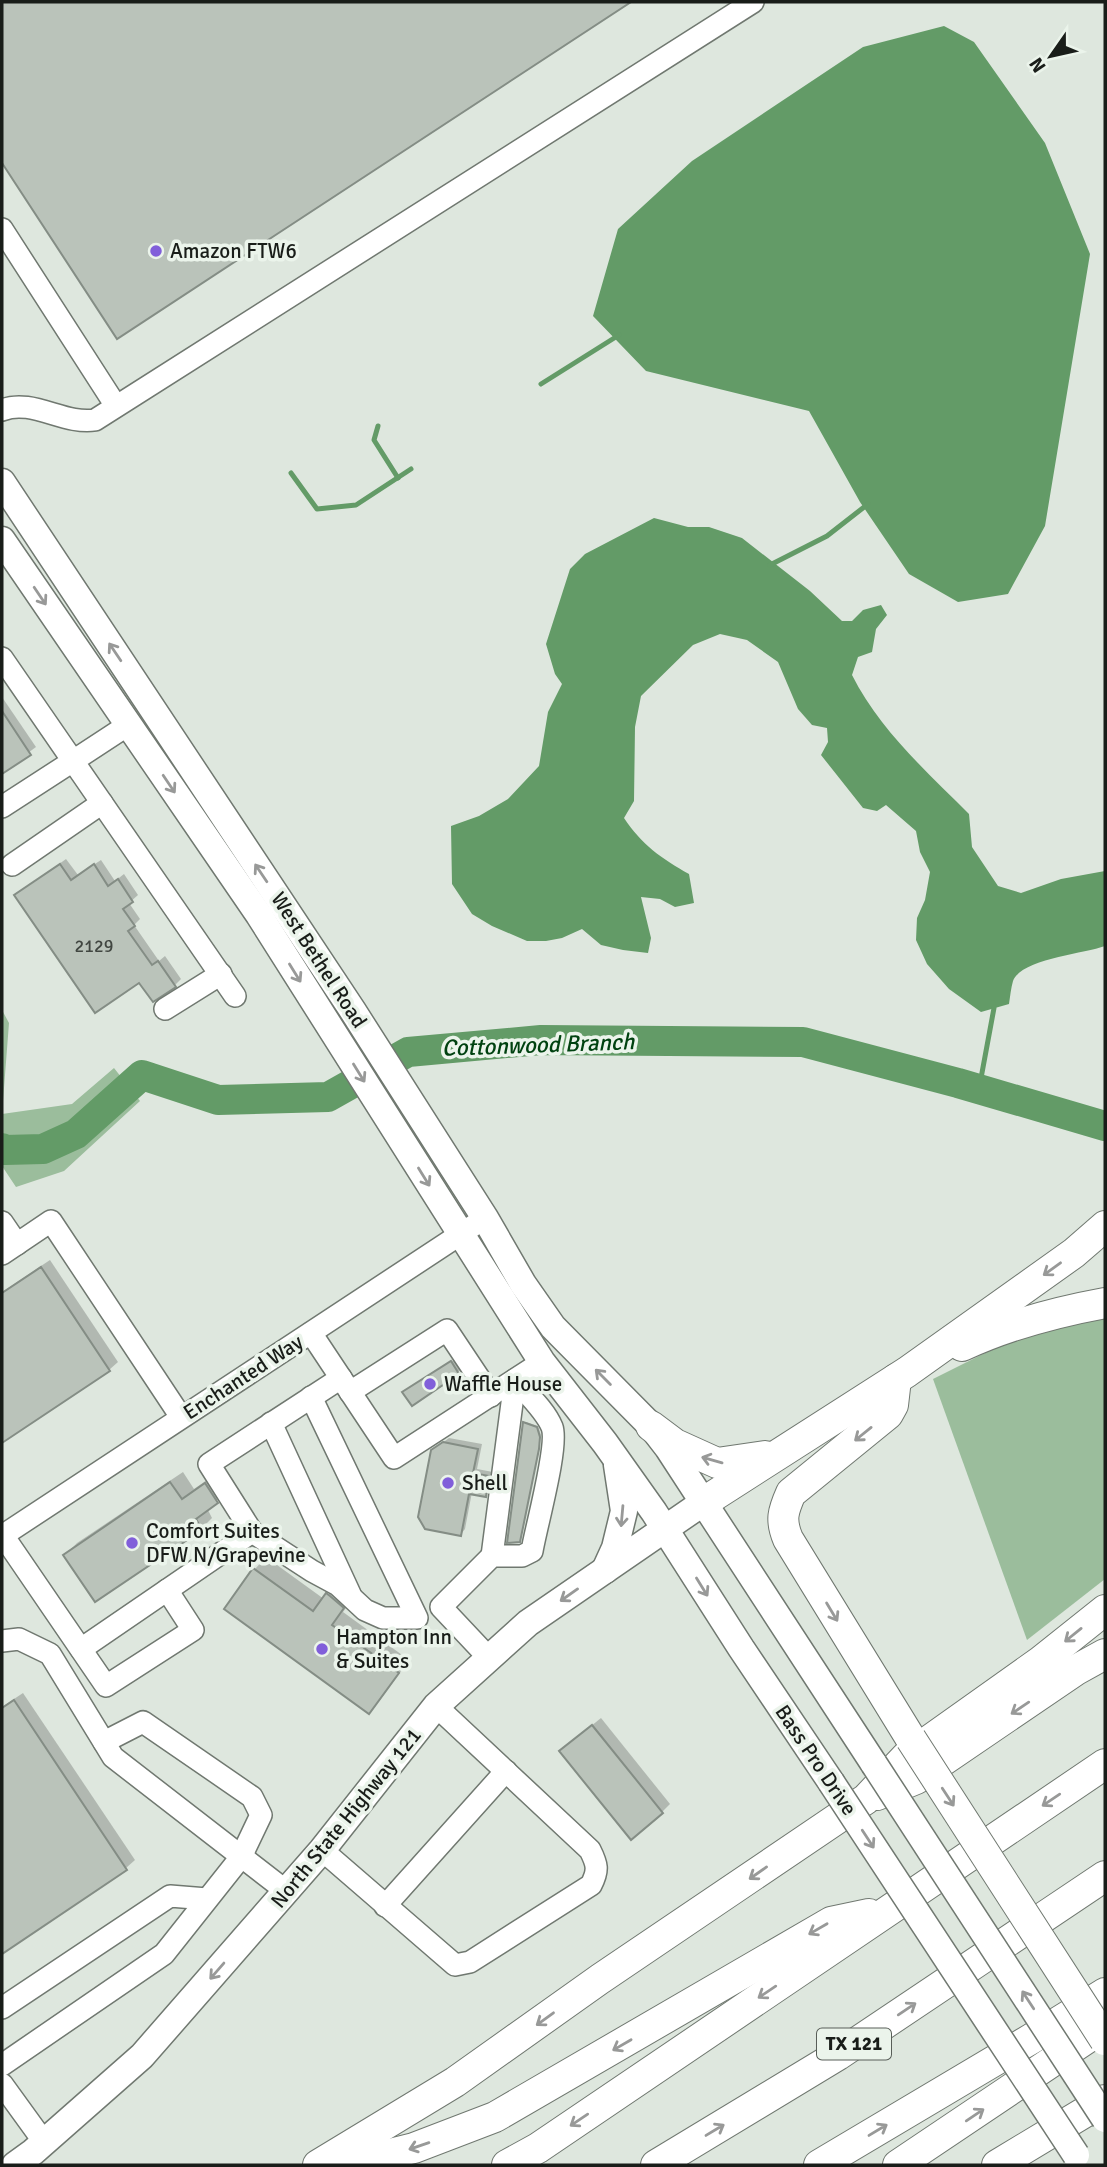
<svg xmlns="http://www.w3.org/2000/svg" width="1107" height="2167" viewBox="0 0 1107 2167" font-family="Signika,sans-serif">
<rect width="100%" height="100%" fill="#dee7de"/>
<g fill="#9bbd9c">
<path d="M2 1010 9 1023 2 1114 72 1104 114 1068 140 1101 64 1171 16 1187 2 1166Z"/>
<path d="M1105 1313V1579L1027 1640 933 1379 1039 1326Z"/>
</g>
<g fill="#639b67">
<path d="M944 26 974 42 1045 143 1090 254 1045 526 1008 594 958 602 909 574 860 502 809 411 646 371 593 316 618 229 692 161 863 47Z"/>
<path d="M654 518 688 527H709L742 538 810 591 842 621H852L863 610 881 605 887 615 876 629 872 652 858 657 852 675C879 729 926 771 969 814L972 847 998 886 1021 893 1061 879 1105 871V946C1083 954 1021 959 1013 981 1011 988 1010 997 1009 1004L981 1012 949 989 927 964 916 940 917 918 925 900 930 872 920 852 916 831 886 805 877 811 863 808 821 755 828 742 827 728 812 725 798 709 778 662 747 640 720 634 693 645 641 696 635 727 634 801 624 818C641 844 662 859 689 874L694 903 675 907 660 899 641 897 651 938 648 953 623 950 601 945 582 929 562 938 546 941H527L492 926 472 914 452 884 451 826 479 816 508 799 539 766 548 712 562 684 555 674 546 644 570 569 585 554Z"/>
</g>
<g fill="#0003">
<path d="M2 2H628L118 337 2 159Z"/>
<path d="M2 697 36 747 2 772Z"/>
<path d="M66 859 78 875 101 860 115 881 124 874 138 895 129 903 140 919 134 925 159 961 165 956 181 979 175 985 140 980 16 895Z"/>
<path d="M50 1260 118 1362 109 1370 2 1441V1292Z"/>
<path d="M455 1359 462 1369 412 1404 408 1389Z"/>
<path d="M526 1422 538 1426 541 1435 520 1540Z"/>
<path d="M449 1438 482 1444 477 1469 493 1472 491 1490 486 1495 472 1492 465 1529 461 1534 433 1450Z"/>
<path d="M183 1472 194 1489 217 1473 229 1490 207 1508 212 1518 201 1529 65 1555 77 1543Z"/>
<path d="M266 1557 324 1599 339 1583 355 1596 343 1612 409 1660 380 1700 369 1712 226 1609 255 1569Z"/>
<path d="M23 1693 135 1860 126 1868 2 1952V1707Z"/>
<path d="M601 1718 670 1804 662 1812 570 1743Z"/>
</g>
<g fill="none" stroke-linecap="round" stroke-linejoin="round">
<g stroke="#639b67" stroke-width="5">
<path d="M541 384 619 335"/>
<path d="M378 426 374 440 398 478"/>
<path d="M291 473 317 509 356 505 411 469"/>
<path d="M770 565 827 536 868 504"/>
<path d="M979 1089 994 1008 993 1003"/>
</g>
<path stroke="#639b67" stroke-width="30" d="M2 1148 5 1150 43 1149 76 1134 142 1075 218 1100 328 1097 408 1052 541 1040 803 1042 958 1083 1105 1126"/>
</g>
<g fill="#bac3ba" stroke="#848d85" stroke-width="2">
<path d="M2 2H631L117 339 2 163Z"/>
<path d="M2 711 31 755 2 774Z"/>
<path d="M60 864 71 880 94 864 108 886 118 879 133 902 123 909 135 926 128 931 152 965 158 961 176 987 153 1002 139 983 95 1013 14 895Z"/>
<path d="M41 1267 110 1371 2 1443V1293Z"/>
<path d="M451 1361 459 1374 412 1406 402 1392Z"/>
<path d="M523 1422 537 1427 540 1437 539 1449 520 1542 507 1543Z"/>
<path d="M443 1442 478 1449 473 1473 489 1476 486 1497 469 1494 461 1536 425 1529 418 1517 431 1450Z"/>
<path d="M170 1482 182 1499 205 1483 218 1503 196 1519 202 1530 95 1602 63 1555Z"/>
<path d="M253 1568 313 1611 326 1593 330 1596 344 1608 332 1625 399 1673 369 1714 224 1609Z"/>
<path d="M14 1700 127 1870 2 1954V1708Z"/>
<path d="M592 1725 663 1813 631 1840 559 1751Z"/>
</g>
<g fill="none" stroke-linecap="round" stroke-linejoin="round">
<defs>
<g id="minor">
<path d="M2 229 116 406"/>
<path d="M2 410C32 398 64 425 95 420L753 2"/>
<path d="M2 658 73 761 2 807"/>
<path d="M128 725 73 761 235 996"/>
<path d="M12 865 102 803"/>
<path d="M165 1009 221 974"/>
<path d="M2 1222 17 1244"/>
<path d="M2 1254 51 1221 181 1417"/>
<path d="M311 1333 394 1458 542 1362"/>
<path d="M350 1392 447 1330 491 1396"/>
<path d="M271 1423 350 1594"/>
<path d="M252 1532 312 1571 338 1585 365 1610 383 1618H417L311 1397"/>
<path d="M2 1534 106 1686 193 1630 167 1590"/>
<path d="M2 1536 485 1218"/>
<path d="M492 1556 515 1380"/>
<path d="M2 1641 19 1639 50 1654 113 1757 286 1891"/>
<path d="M81 1649 252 1532 209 1464 341 1378"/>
<path d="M489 1658 441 1607 492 1556H522L532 1551C536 1527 559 1445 552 1427 545 1410 527 1394 515 1380"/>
<path d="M322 1850 455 1965 470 1962 591 1885C599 1870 597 1864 590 1850L436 1706"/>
<path d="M385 1906 506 1771"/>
<path d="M2 2008 170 1896 207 1899"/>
<path d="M2 2065 164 1954 241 1857 261 1815 252 1797 143 1722 104 1742"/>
<path d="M2 2084 44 2142"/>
</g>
<g id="major">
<path d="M2 482 353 1011 485 1218 523 1284 553 1327 651 1426 668 1448 874 1764"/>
<path d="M2 540 259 915 542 1362 605 1443 654 1512 741 1648 831 1782"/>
<path d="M605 1570 615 1548 624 1511 617 1465"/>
<path d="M15 2165 33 2152 142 2056 322 1850 436 1706 528 1623 704 1502"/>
</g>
<g id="highway">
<path d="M962 1346C1007 1325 1056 1312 1105 1303"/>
<path d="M896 1379 893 1405 888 1414 791 1493C783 1511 780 1520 788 1539L911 1739"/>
<path d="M651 1426 675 1444 717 1463 765 1456"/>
<path d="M704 1502 907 1372 1074 1253 1105 1226"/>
<path d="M877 1795 916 1779 1076 1670 1105 1654"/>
<path d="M318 2165 455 2082 600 1979 866 1799 906 1757 1041 1661 1105 1610"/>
<path d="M346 2165 414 2148 495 2117 831 1922 869 1914"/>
<path d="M507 2165 538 2148 1105 1764"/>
<path d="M656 2165 838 2055 1105 1876"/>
<path d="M819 2165 1031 2039 1105 1993"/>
<path d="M898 2165 1105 2026"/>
<path d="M997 2165 1105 2100"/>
</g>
</defs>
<use href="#minor" stroke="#707870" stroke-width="24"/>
<use href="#major" stroke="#707870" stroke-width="29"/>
<use href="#highway" stroke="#707870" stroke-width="32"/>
<use href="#minor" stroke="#fff" stroke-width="21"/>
<use href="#major" stroke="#fff" stroke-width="26"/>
<use href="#highway" stroke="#fff" stroke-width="30"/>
<defs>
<g id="major-bridge">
<path d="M874 1764 1105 2119"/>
<path d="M831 1782 1076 2155"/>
</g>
<path id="highway-bridge" d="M911 1739 1105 2040"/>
</defs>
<use href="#major-bridge" stroke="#707870" stroke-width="29" stroke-linecap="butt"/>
<use href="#highway-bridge" stroke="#707870" stroke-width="32" stroke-linecap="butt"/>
<use href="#major-bridge" stroke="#fff" stroke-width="26"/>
<use href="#highway-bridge" stroke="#fff" stroke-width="30"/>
</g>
<defs><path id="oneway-shaft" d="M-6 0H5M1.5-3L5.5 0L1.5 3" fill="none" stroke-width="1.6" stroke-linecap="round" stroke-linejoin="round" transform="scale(1.75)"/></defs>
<g stroke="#989998">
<use href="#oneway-shaft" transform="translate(40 596) rotate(56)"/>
<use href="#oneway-shaft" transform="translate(115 652) rotate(-124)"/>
<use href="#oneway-shaft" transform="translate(169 784) rotate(56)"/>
<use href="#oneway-shaft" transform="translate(261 873) rotate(-124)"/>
<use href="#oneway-shaft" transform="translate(295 973) rotate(58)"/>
<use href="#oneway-shaft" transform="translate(359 1073) rotate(58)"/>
<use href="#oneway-shaft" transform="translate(424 1177) rotate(58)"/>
<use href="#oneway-shaft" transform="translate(1052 1269) rotate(144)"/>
<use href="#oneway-shaft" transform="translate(603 1377) rotate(-135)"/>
<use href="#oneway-shaft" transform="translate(863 1434) rotate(141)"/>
<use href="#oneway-shaft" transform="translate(712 1460) rotate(-164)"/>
<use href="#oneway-shaft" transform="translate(622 1516) rotate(95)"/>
<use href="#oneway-shaft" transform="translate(702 1587) rotate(58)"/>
<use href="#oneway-shaft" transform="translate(569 1595) rotate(145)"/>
<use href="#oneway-shaft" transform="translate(832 1612) rotate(59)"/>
<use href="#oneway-shaft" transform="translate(1073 1635) rotate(141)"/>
<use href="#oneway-shaft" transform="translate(1020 1708) rotate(146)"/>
<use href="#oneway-shaft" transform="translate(948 1797) rotate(57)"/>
<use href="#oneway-shaft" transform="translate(1051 1800) rotate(146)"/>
<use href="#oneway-shaft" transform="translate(868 1839) rotate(57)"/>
<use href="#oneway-shaft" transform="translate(758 1873) rotate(145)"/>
<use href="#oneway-shaft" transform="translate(818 1929) rotate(150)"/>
<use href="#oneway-shaft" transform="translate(217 1971) rotate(131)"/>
<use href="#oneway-shaft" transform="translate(767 1992) rotate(146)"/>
<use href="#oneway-shaft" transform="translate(1028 2000) rotate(-123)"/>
<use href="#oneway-shaft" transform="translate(907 2009) rotate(-34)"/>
<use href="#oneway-shaft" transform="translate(545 2019) rotate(144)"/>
<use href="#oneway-shaft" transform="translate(622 2045) rotate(150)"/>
<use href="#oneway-shaft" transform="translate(975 2115) rotate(-34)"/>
<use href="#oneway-shaft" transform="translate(579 2120) rotate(146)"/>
<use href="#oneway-shaft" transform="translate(715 2130) rotate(-31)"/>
<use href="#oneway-shaft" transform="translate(878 2130) rotate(-31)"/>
<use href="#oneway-shaft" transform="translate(419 2146) rotate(161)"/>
</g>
<g fill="#815fda" stroke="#ebf4eb" stroke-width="2.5">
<circle cx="156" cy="251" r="7"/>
<circle cx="430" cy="1384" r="7"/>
<circle cx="448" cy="1483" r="7"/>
<circle cx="132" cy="1543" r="7"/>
<circle cx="322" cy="1649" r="7"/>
</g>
<g text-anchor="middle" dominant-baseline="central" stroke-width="7" stroke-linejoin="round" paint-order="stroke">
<g font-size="18" fill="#414641">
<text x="94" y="946">2129</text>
</g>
<rect fill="#ebf4eb" stroke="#585e58" stroke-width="2" x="817" y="2028.5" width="74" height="31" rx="5"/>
<g font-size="19" font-weight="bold" fill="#191d19">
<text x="854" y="2044">TX 121</text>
</g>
<g font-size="21" fill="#191d19" stroke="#ebf4eb" text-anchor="start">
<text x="170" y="251">Amazon FTW6</text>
<text x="444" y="1384">Waffle House</text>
<text x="462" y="1483">Shell</text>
<text x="146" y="1531">Comfort Suites<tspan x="146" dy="24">DFW N/Grapevine</tspan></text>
<text x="336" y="1637">Hampton Inn<tspan x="336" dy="24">&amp; Suites</tspan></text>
</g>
<g font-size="21" fill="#191d19" stroke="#ebf4eb">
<text transform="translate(319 960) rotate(57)">West Bethel Road</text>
<text transform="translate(243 1377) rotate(-33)">Enchanted Way</text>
<text transform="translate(816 1760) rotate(56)">Bass Pro Drive</text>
<text transform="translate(346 1818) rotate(-51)">North State Highway 121</text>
</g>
<g font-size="23" font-style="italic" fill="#004210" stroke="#ebf4eb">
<text transform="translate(538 1045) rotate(-2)">Cottonwood Branch</text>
</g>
</g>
<rect width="1107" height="2167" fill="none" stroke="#191d19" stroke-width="7"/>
<g transform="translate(1051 56) rotate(236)" stroke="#ebf4eb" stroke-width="5" paint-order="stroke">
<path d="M0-5L12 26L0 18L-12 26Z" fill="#191d19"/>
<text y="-10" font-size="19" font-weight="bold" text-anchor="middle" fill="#191d19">N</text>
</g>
</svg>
